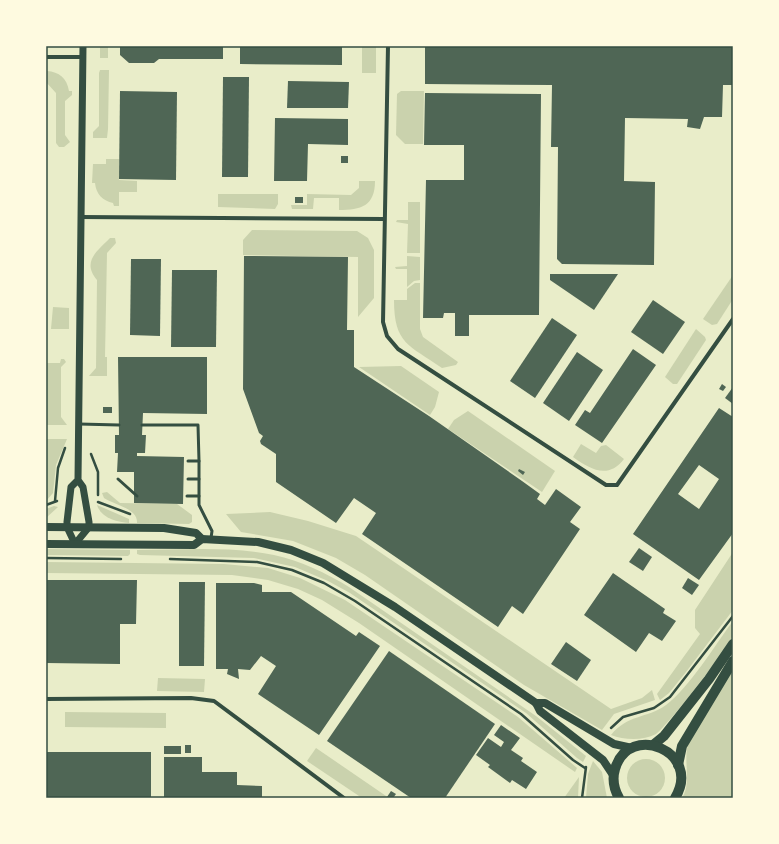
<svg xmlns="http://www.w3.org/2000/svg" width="779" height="844" viewBox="0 0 779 844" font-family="Signika,sans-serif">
<rect width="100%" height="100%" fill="#e9edc9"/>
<g fill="#cad2ad">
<rect x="100" y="46" width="8" height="12"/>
<rect x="362" y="46" width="14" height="27"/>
<path d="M47 68V71C59 72 67 78 69 91H72V95L65 101V135L70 142 64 147H59L56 143V93L46 82Z"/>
<path d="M100 70H109L108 129 107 138H93V132L99 126V73Z"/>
<path d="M401 91H424L423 144H405L396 135 397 94Z"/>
<path d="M106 159H119V180L137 181V192H119V206H114L113 203C103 201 96 194 95 183H92L93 164H106Z"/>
<path d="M359 181H375C375 206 361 210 339 210V198H314L313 209H292L291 205H307V194L351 195 359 188Z"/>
<path d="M218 194H278V204L275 209 218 207Z"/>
<path d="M408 202H420V253H407L408 224 396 222 397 220H408Z"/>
<path d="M252 230 357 231 368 238 374 250V298L358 317V257L243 255V240Z"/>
<path d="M110 238H115L116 243 107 253 105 357H107V376H89L96 368 97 280C82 262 96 252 110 238Z"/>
<path d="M407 256 420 257V280L414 281 407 287V269H396L395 267 407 266Z"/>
<path d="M733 275V299L717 324 712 325 703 319Z"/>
<path d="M415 283H420V329L423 337 458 362 456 365 442 368C409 345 394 344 394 300H407V289Z"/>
<path d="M53 307 69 308V329H51Z"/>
<path d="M696 329 705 337 706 340 677 384H673L665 377Z"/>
<path d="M61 359H64L66 362 61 367V417L67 425H46V363H60Z"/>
<path d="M401 366 439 392 435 407 430 415 359 367Z"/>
<path d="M468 411 555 471 542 492 448 429 454 420Z"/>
<path d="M46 439H67L56 465 53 493 46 501Z"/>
<path d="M581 444 596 453 601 446 606 445 624 459C608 480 590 469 573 457Z"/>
<path d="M107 492 120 503 177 504 192 515V522L189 524 137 523C138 508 114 505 104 498L102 493Z"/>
<path d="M97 505 129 519V523C117 522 101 518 97 505Z"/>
<path d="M54 506 58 507 46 518V509Z"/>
<path d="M270 512 308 521 356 536 611 709 642 698 652 690 655 700 614 714 602 730 524 685 365 575 336 558 293 541 241 532 226 514Z"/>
<path d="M46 549 130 550V554L128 556 46 555Z"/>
<path d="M137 550C181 550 231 546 274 555 301 561 326 573 349 587L536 716 586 756 583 762 577 758 526 713 350 593 328 581 295 567 254 558 140 555 137 554Z"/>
<path d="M733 552V610L686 672 669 693 660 700 657 694 700 634 695 628V610Z"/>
<path d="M46 562 224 564 268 568 300 578 345 600 518 717 577 768 575 772 359 623 322 600 298 589 268 580 232 575 46 573Z"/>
<path d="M733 621C733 626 734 633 732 637 727 649 666 728 656 734 643 741 624 740 611 735 628 714 646 719 666 705 689 688 715 645 733 621Z"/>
<path d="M733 668V798H682C692 782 683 762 688 744Z"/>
<path d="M158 678 205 679 204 692 157 691Z"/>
<path d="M65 712 166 713V728L65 727Z"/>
<path d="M316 748 389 798H362L307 761Z"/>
<circle cx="646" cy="778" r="19"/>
<path d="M593 761 602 772 607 798H586L588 774Z"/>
<path d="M579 777 578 798H564Z"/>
</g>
<g fill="#4f6655" fill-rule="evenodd">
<path d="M120 46H223V59H159L154 63H129L120 55Z"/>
<path d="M240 46H342V65L240 64Z"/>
<path d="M425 46H723L733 47V85H723L722 117H704L700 129 687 127 688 119 625 118 624 181 655 182 654 265 562 264 557 259 558 147H551L552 85 425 84Z"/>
<path d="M223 77H249L248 177H222Z"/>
<path d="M288 81 349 82 348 108H287Z"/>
<path d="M120 91 177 92 176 180 119 179Z"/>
<path d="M425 93 541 94 539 315H469V336H455V313H444L443 318H423L426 180H464V145H424Z"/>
<path d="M275 118 348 119V145L308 144 307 181H274Z"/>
<rect x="341" y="156" width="7" height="7"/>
<rect x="295" y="197" width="8" height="6"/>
<path d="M244 256 348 257 347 330H354V367L429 416 522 481 540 494 537 499 545 505 556 489 581 507 570 522 580 529 523 614 512 606 498 627 362 534 376 513 354 498 336 523 276 482V454L261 444 260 441 263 436 259 433 243 389Z"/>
<path d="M131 259H161L160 336 130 335Z"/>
<path d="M172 270H217L216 347H171Z"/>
<path d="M550 274H618L594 310 550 280Z"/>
<path d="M653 300 685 322 663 354 631 332Z"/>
<path d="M552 318 577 335 535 398 510 381Z"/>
<path d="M633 349 656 365 602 443 575 425 585 410 590 413Z"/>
<path d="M577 352 603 370 569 421 543 403Z"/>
<path d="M118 357H207V414L143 413 142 435H146L145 453H137V456L184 457 183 504 134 503V472H117L118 453H115V435H119Z"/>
<path d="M722 384 726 387 723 391 719 389Z"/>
<path d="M733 387V404L725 398Z"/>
<rect x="103" y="407" width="9" height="6"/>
<path d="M719 408 733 417V533L699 580 633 534ZM699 465 719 479 699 509 678 494Z"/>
<path d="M519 469 525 472 523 475 518 471Z"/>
<path d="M639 548 652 557 643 571 629 562Z"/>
<path d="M613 573 665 609 663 613 676 621 662 641 649 633 636 652 584 615Z"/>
<path d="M688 578 699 585 692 595 682 588Z"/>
<path d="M46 580H137L136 624H120V664L46 663Z"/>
<path d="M179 582H205L204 666H179Z"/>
<path d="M216 583H254L262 585V592H291L356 636 359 632 380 646 319 735 258 694 276 666 261 656 250 670 238 669 239 679 227 674 228 669H216Z"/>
<path d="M566 642 591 660 577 681 551 664Z"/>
<path d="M389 651 495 724 445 798H411L327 741Z"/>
<path d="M501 725 520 738 511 750 523 758 521 761 537 772 526 789 512 780 510 783 488 767 490 765 476 755 488 738 501 747 504 742 494 735Z"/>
<rect x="185" y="745" width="6" height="8"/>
<rect x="164" y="746" width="17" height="8"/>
<rect x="46" y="752" width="105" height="46"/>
<path d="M164 757H202V772H237V785L262 786V798H164Z"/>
<path d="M391 791 396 794 393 798H389L387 797Z"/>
</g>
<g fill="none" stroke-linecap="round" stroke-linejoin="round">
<g stroke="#344e41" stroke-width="2.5">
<path d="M91 454 98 472V495"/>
<path d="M55 501 58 468 65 448"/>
<path d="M98 502 130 514"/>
<path d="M46 505 57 501"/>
<path d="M46 558 121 559"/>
<path d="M170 559 257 562 292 570 324 583 355 601 521 714 573 760 585 768"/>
<path d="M611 728 623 717 654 708 670 697 733 616"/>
<path d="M582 798 586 767"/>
</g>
<g stroke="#344e41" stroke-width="3">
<path d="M79 424 119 425"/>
<path d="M142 425H198L199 461"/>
<path d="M188 461H199V505L212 531 211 538"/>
<path d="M118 479 137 496"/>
<path d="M188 479H199"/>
<path d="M187 496H199"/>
</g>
<g stroke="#344e41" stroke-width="4">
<path d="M388 46 383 322 387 336 398 349 606 485H617L733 319"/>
<path d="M46 57H83"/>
<path d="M81 217 384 219"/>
<path d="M46 699 191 698 214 701 344 798"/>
</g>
<path stroke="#344e41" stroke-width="7" d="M78 480 71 487 67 522V527L75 544 89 527V522L83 487 78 480 83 46"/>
<g stroke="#344e41" stroke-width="8">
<path d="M46 527 164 528 196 533 202 539"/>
<path d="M46 544 194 545 202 539 258 542 291 550 323 563 395 607 536 703 540 711 603 760 613 775"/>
<path d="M536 703H545L614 744 632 748"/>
</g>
<g stroke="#344e41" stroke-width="10">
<path d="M653 745 664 736 709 679 733 644"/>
<path d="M678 765 682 746 733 661"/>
<path d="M619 798C614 789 612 779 615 769 629 721 703 752 675 798"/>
</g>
</g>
<rect width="779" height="844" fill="none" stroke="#fefae0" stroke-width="94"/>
<rect x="47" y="47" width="685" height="750" fill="none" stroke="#344e41" stroke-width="1.5"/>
</svg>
